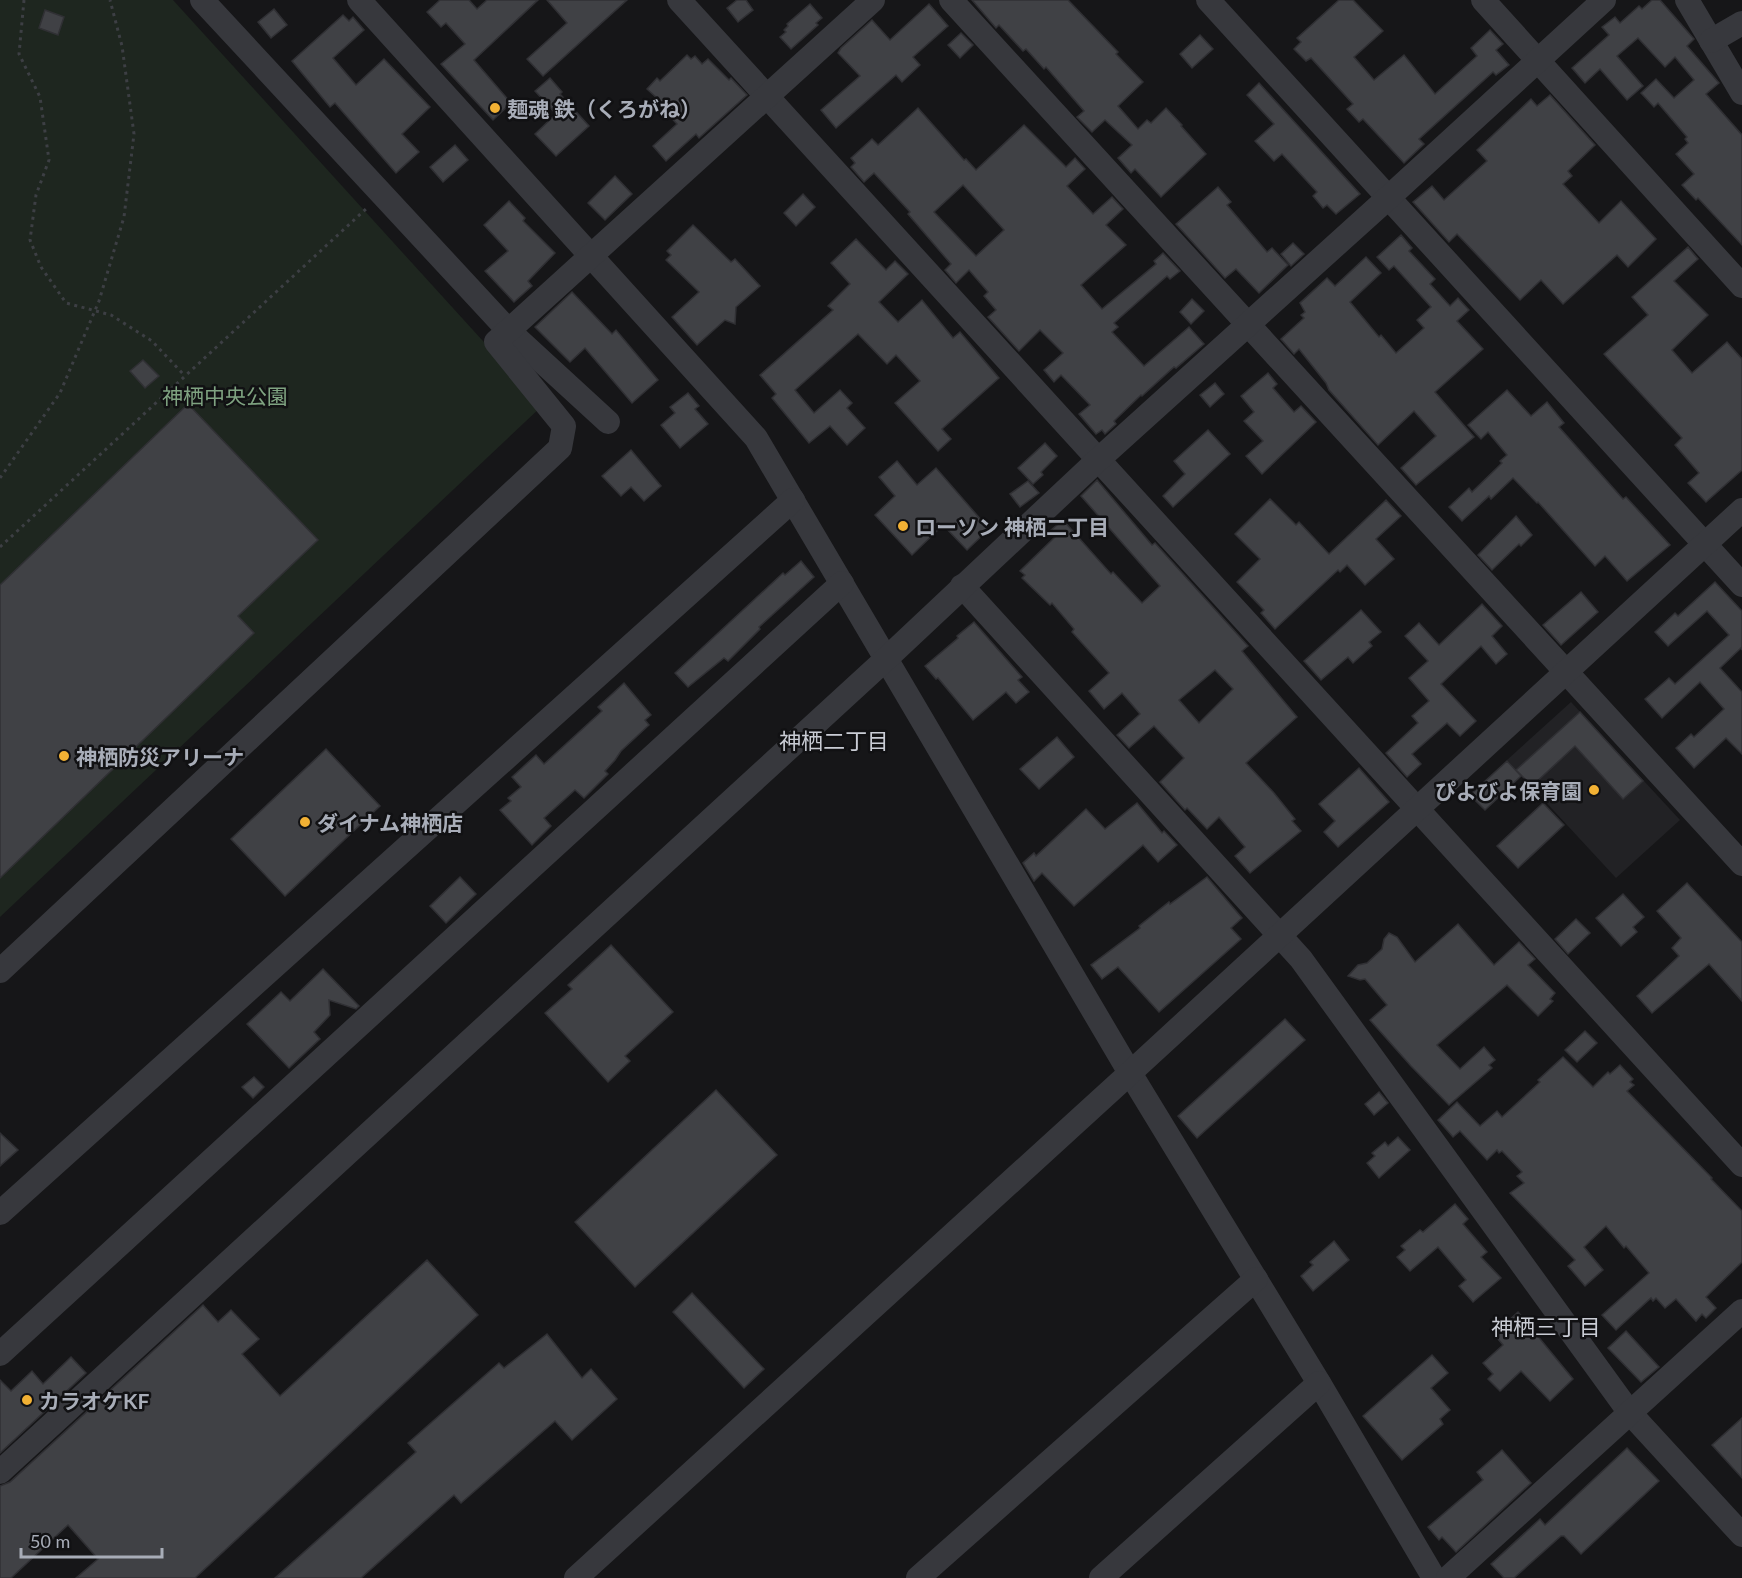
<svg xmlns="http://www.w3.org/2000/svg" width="1742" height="1578" viewBox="0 0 1742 1578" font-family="Lato,'Noto Sans JP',sans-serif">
<rect width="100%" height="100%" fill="#161618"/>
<path fill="#222225" d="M1571 702 1680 820 1616 878 1507 760Z"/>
<path fill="#1e261f" d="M0 0H173L542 406 0 917Z"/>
<g fill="#404145" stroke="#303034" stroke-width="1.5" fill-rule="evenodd">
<path d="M440 0H469L477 9 487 0H538L474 60 511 103 493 120 441 64 465 44 446 23 441 27 427 12Z"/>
<path d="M547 0H627L543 76 527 59 567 23Z"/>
<path d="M737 0H746L753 10 738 22 727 8Z"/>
<path d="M972 0H1068L1118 52 1116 54 1143 82 1118 106 1138 129 1147 120 1151 123 1166 108 1182 125 1181 126 1206 154 1161 197 1135 169 1131 173 1118 158 1132 145 1105 120 1092 132 1077 117 1084 111 1046 67 1044 69 1026 49 1023 51 999 25 996 28Z"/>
<path d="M1339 0H1353L1383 31 1354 57 1374 80 1404 55 1435 94 1477 56 1471 48 1490 30 1503 44 1496 50 1509 65 1496 75 1493 72 1419 139 1424 144 1404 163 1363 119 1359 122 1347 109 1353 104 1311 58 1306 61 1294 49 1301 42 1297 38Z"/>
<path d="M1652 0H1660L1694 39 1687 46 1719 83 1706 94 1742 135V245L1698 198 1696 200 1682 185 1694 174 1676 154 1688 143 1685 139 1687 137 1658 103 1654 107 1641 93 1656 79 1674 98 1694 80 1675 57 1665 67 1638 38 1617 56 1643 86 1627 100 1600 69 1585 83 1572 68 1609 35 1602 27 1615 17 1620 23 1639 6 1642 9Z"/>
<path d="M810 4 822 18 816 23 818 25 791 49 780 37 786 32 784 30 788 26 787 24Z"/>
<path d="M929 4 948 26 913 57 920 65 902 82 896 75 836 128 821 110 860 76 838 53 841 48 872 20 890 40Z"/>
<path d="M274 9 287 25 271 38 258 22Z"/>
<path d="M45 10 64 17 58 35 39 28Z"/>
<path d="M343 15 349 21 353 17 364 30 333 58 356 85 384 59 430 107 402 134 419 152 396 173 335 103 330 107 292 61Z"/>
<path d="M961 33 973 45 960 58 948 45Z"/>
<path d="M1200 35 1213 49 1192 68 1180 54Z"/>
<path d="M687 55 691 59 695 56 702 64 708 59 729 80 731 78 747 95 699 138 696 134 666 161 653 146 677 124 656 101 658 99 647 89 657 78 660 81Z"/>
<path d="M550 78 562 92 560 94 589 126 556 156 535 134 556 114 535 91Z"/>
<path d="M1259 83 1360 194 1336 214 1327 205 1323 208 1313 196 1317 192 1282 154 1274 161 1255 141 1274 124 1247 95Z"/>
<path d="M1550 95 1595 145 1568 171 1572 176 1563 184 1599 223 1621 201 1656 239 1628 267 1617 255 1563 304 1541 280 1520 300 1457 234 1449 242 1413 202 1432 186 1444 200 1487 161 1477 150 1531 99 1537 106Z"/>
<path d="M918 108 964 160 966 159 976 170 1024 125 1066 167 1075 158 1085 169 1067 186 1093 214 1112 197 1123 209 1106 225 1126 245 1081 285 1102 309 1156 264 1154 261 1163 253 1180 271 1170 279 1167 276 1114 323 1118 327 1112 332 1144 366 1189 327 1204 344 1176 368 1174 367 1142 396 1141 395 1114 421 1116 424 1105 434 1102 430 1096 434 1079 414 1090 405 1061 375 1054 382 1044 370 1063 353 1040 330 1019 351 988 317 996 310 984 296 988 292 969 270 956 283 945 270 951 264 908 214 910 212 874 173 864 182 851 167 855 163 851 158 872 139 878 145ZM963 185 1004 230 976 256 934 212Z"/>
<path d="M455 145 468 160 443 182 430 167Z"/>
<path d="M615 176 632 194 605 220 588 203Z"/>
<path d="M1218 187 1231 202 1227 205 1267 252 1272 248 1288 265 1259 293 1236 269 1225 278 1176 224Z"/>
<path d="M803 194 815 207 796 226 784 213Z"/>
<path d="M509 201 525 218 523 221 555 253 528 281 532 286 514 302 485 271 508 251 484 225Z"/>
<path d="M693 225 731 262 735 259 760 286 736 307 735 324 725 320 697 345 672 317 699 292 666 260 671 255 667 251Z"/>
<path d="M1401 235 1412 248 1409 251 1435 279 1430 284 1450 306 1458 298 1469 310 1457 321 1483 349 1435 392 1474 437 1416 485 1401 468 1436 436 1414 411 1378 445 1329 390 1326 383 1299 349 1294 354 1281 339 1304 318 1301 315 1305 312 1300 303 1327 278 1335 286 1366 257 1381 273 1350 302 1379 337 1381 335 1396 353 1424 328 1417 320 1431 307 1394 266 1389 270 1377 257Z"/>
<path d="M856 239 886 270 895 261 908 274 879 302 898 322 922 300 953 338 960 332 999 378 942 429 951 439 938 451 895 403 920 381 896 355 887 364 858 334 795 390 814 413 840 390 852 403 847 408 865 428 847 445 830 426 809 443 772 398 776 394 760 375 833 310 828 306 850 284 831 263Z"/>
<path d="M1293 243 1304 254 1291 266 1281 254Z"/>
<path d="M1688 247 1698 259 1674 281 1708 315 1672 350 1692 373 1727 342 1742 359V470L1706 502 1688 483 1699 473 1675 445 1682 438 1604 354 1648 315 1632 297Z"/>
<path d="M572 292 612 334 616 330 658 380 632 403 585 348 570 362 535 327Z"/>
<path d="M1192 299 1204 311 1191 324 1180 312Z"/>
<path d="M143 360 159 376 145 388 130 371Z"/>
<path d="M1268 373 1277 384 1273 388 1294 412 1301 406 1316 422 1262 474 1246 456 1263 441 1244 421 1254 412 1241 396Z"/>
<path d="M1215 383 1224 394 1210 407 1200 395Z"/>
<path d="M1507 390 1531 416 1547 402 1564 423 1559 427 1623 499 1626 497 1670 545 1627 581 1605 556 1595 566 1538 502 1537 503 1513 478 1491 499 1489 496 1462 521 1449 507 1469 488 1472 492 1502 463 1500 461 1507 455 1488 432 1481 439 1468 425Z"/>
<path d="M688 393 699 406 695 409 708 424 680 448 661 425 675 413 670 407Z"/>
<path d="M188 404 318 540 238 616 254 633 0 878V585Z"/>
<path d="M1208 430 1230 454 1173 507 1163 496 1185 474 1174 461Z"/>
<path d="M1045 443 1057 456 1041 472 1043 475 1033 484 1018 468Z"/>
<path d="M631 450 661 486 644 501 631 487 621 496 602 476Z"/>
<path d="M897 461 917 485 936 468 989 529 967 550 943 525 912 555 875 515 895 496 879 477Z"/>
<path d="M1097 480 1152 545 1155 543 1248 646 1242 651 1297 717 1246 763 1274 793 1295 819 1292 821 1301 831 1250 873 1235 856 1245 847 1219 817 1207 829 1187 808 1185 810 1160 782 1184 758 1154 726 1129 748 1117 735 1140 714 1122 693 1104 709 1089 691 1109 673 1072 632 1074 629 1052 603 1050 605 1022 578 1025 575 1020 571 1056 536 1051 530 1063 520 1111 574 1113 572 1142 603 1160 586 1081 496ZM1215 670 1233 689 1199 723 1179 700Z"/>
<path d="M1028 481 1039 493 1020 507 1010 494Z"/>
<path d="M1270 499 1296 525 1299 522 1329 554 1386 500 1401 516 1376 539 1394 559 1365 585 1347 565 1340 572 1338 570 1275 629 1261 613 1264 610 1237 582 1260 559 1235 534Z"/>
<path d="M1516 516 1532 535 1521 546 1519 544 1492 570 1478 555Z"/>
<path d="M801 561 814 577 759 627 760 629 728 661 724 658 688 687 675 673 783 573 785 575Z"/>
<path d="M1715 582 1742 611V650L1741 648 1720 668 1742 692V754L1726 738 1694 768 1676 748 1691 734 1694 737 1724 709 1700 682 1662 718 1645 699 1669 678 1675 684 1729 635 1707 611 1668 646 1655 632 1675 613 1678 616Z"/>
<path d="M1581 592 1598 612 1561 645 1543 625Z"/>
<path d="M1482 604 1502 626 1492 636 1507 654 1496 664 1481 646 1441 684 1476 721 1460 736 1447 723 1412 754 1421 764 1407 777 1386 753 1418 723 1412 716 1429 701 1409 678 1428 661 1405 636 1419 623 1439 645Z"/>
<path d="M1361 610 1381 632 1369 642 1372 646 1353 663 1348 657 1321 680 1304 661Z"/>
<path d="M974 622 1022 677 1018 680 1029 692 1016 703 1006 692 973 720 938 678 936 679 925 666 958 638 957 636Z"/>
<path d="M624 683 651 715 645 720 649 725 621 751 615 760 605 771 608 774 584 798 575 790 544 818 551 826 532 845 500 810 511 801 508 798 521 787 512 777 536 755 544 764 602 711 598 707Z"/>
<path d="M1580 712 1643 781 1623 799 1575 746 1532 786 1516 770Z"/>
<path d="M1057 737 1074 757 1039 789 1020 769Z"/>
<path d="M326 749 380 806 285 896 231 839Z"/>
<path d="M1507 761 1521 776 1485 810 1470 795Z"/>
<path d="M1359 768 1389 802 1338 847 1324 832 1335 821 1319 804Z"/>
<path d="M1137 803 1162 833 1164 831 1177 845 1158 862 1143 845 1074 906 1042 873 1034 881 1023 863 1034 853 1036 856 1086 809 1105 829Z"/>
<path d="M1543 803 1564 825 1518 868 1497 846Z"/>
<path d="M460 877 476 894 446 923 430 906Z"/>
<path d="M1207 877 1242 918 1231 928 1241 939 1159 1012 1118 967 1102 979 1091 965 1140 928 1139 926 1169 902 1170 904Z"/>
<path d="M1687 883 1742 942V1001L1709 964 1652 1013 1637 996 1679 956 1672 948 1681 938 1657 911Z"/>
<path d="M1623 894 1644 917 1633 927 1637 932 1621 946 1596 918Z"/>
<path d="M1576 919 1590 933 1568 954 1555 939Z"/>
<path d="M1458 924 1494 965 1519 942 1535 959 1528 965 1555 993 1550 999 1553 1001 1538 1016 1507 985 1437 1045 1460 1069 1484 1047 1495 1060 1489 1065 1492 1068 1449 1105 1411 1066 1370 1020 1387 1005 1365 979 1360 980 1348 976 1358 965 1367 963 1382 949 1384 939 1389 933 1397 937 1415 962Z"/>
<path d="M611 945 673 1012 625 1056 630 1061 608 1082 545 1013 572 989 568 985Z"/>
<path d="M323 969 359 1006 356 1009 329 1000 330 1015 314 1032 320 1039 289 1068 247 1024 281 992 290 1001Z"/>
<path d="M1285 1019 1305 1040 1197 1138 1178 1116Z"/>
<path d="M1585 1031 1597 1043 1577 1062 1565 1050Z"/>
<path d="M1563 1057 1593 1087 1608 1072 1610 1074 1620 1065 1633 1079 1630 1082 1634 1085 1627 1091 1712 1178 1711 1179 1742 1211V1262L1706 1297 1716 1308 1706 1318 1702 1314 1696 1321 1676 1299 1665 1308 1656 1298 1653 1301 1651 1298 1616 1330 1602 1315 1649 1273 1626 1246 1624 1248 1606 1226 1584 1247 1603 1270 1585 1286 1568 1266 1575 1260 1510 1193 1524 1183 1517 1176 1522 1172 1502 1151 1499 1153 1497 1150 1487 1160 1460 1131 1453 1137 1438 1120 1457 1102 1480 1126 1497 1111 1502 1117 1540 1082 1538 1080Z"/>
<path d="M254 1077 264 1087 253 1098 242 1087Z"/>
<path d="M716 1090 777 1155 635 1287 575 1222Z"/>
<path d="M1379 1092 1388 1103 1374 1115 1365 1104Z"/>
<path d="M0 1133 18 1150 0 1166Z"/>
<path d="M1398 1137 1410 1150 1379 1178 1367 1163 1375 1156 1372 1153 1385 1142 1388 1146Z"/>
<path d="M1455 1204 1468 1219 1463 1224 1487 1252 1481 1257 1501 1278 1473 1302 1459 1286 1466 1280 1438 1247 1410 1271 1397 1257 1405 1250 1401 1246 1420 1230 1423 1232Z"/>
<path d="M1334 1241 1349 1260 1313 1291 1301 1276 1313 1265 1310 1262Z"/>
<path d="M427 1260 478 1315 195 1578H76L98 1559 68 1525 11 1578H0V1486L10 1482 203 1305 218 1322 231 1310 259 1339 242 1354 280 1396Z"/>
<path d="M692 1293 764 1369 744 1388 673 1312Z"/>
<path d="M1518 1312 1573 1379 1550 1401 1521 1371 1500 1391 1488 1379 1493 1374 1483 1363 1503 1345 1494 1334Z"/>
<path d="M1626 1331 1659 1367 1641 1382 1608 1348Z"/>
<path d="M547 1334 582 1378 591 1369 617 1399 572 1440 555 1421 461 1503 454 1495 361 1578H275L416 1452 408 1443 499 1363 504 1368Z"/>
<path d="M1432 1355 1448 1373 1431 1388 1450 1410 1440 1419 1443 1424 1402 1460 1363 1416Z"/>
<path d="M71 1357 86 1373 0 1453V1380L11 1391 32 1371 43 1384Z"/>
<path d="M1742 1418V1478L1712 1445Z"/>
<path d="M1627 1448 1659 1481 1581 1554 1564 1536H1561L1514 1578H1504L1491 1564 1540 1519 1545 1525Z"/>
<path d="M1502 1450 1531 1483 1456 1552 1442 1537 1439 1540 1428 1527 1483 1480 1477 1472Z"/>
</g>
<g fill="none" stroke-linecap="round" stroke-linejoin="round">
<g stroke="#3d3f44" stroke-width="3" stroke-dasharray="3 4.5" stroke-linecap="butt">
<path d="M24 0 19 54 40 97 49 160 36 195 30 240 41 267 66 303 111 315 152 341 185 376"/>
<path d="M0 478 60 393 99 301 124 217 134 134 122 46 110 0"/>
<path d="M0 547 367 208"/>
</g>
<g stroke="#37383d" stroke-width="24">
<path d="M202 0 509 331 608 422"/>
<path d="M359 0 756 438 1130 1073 1319 1383 1434 1578"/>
<path d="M679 0 1742 1165"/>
<path d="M951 0 1742 864"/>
<path d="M1208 0 1742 585"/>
<path d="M1483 0 1742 286"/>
<path d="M1687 0 1742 93"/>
<path d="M1711 41 1742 23"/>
<path d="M962 586 1301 959 1630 1413 1742 1535"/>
<path d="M0 971 560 448 564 426 496 342 873 0"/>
<path d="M0 1213 793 500"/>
<path d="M0 1354 842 583"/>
<path d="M0 1472 886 659 1099 459 1388 198 1604 0"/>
<path d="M576 1578 1130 1073 1742 510"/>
<path d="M918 1578 1256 1279"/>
<path d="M1101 1578 1319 1383"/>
<path d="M1448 1578 1742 1311"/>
</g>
</g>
<g fill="#f2b134" stroke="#111113" stroke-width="2">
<circle cx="495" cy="108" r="6"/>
<circle cx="903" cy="526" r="6"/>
<circle cx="64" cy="756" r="6"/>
<circle cx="1594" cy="790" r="6"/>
<circle cx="305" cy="822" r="6"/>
<circle cx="27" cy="1400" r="6"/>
</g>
<g text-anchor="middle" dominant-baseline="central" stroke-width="5" stroke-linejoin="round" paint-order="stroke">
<g font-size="21" font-weight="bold" fill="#a8adb8" stroke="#111113" text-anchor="start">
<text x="507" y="108">麺魂 鉄（くろがね）</text>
<text x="915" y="526">ローソン 神栖二丁目</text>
<text x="76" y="756">神栖防災アリーナ</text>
<text x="1582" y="790" text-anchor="end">ぴよびよ保育園</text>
<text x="317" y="822">ダイナム神栖店</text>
<text x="39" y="1400">カラオケKF</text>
</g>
<g font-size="21" fill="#7fa381" stroke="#111113">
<text x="225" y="395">神栖中央公園</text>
</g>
<g font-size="22" fill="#c9ccd4" stroke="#111113">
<text x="834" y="740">神栖二丁目</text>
<text x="1546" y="1326">神栖三丁目</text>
</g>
</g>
<path d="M21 1548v9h141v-9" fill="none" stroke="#a8adb8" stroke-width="3"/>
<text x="30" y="1548" font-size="18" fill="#a8adb8" stroke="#111113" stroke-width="4.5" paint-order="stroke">50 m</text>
</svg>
